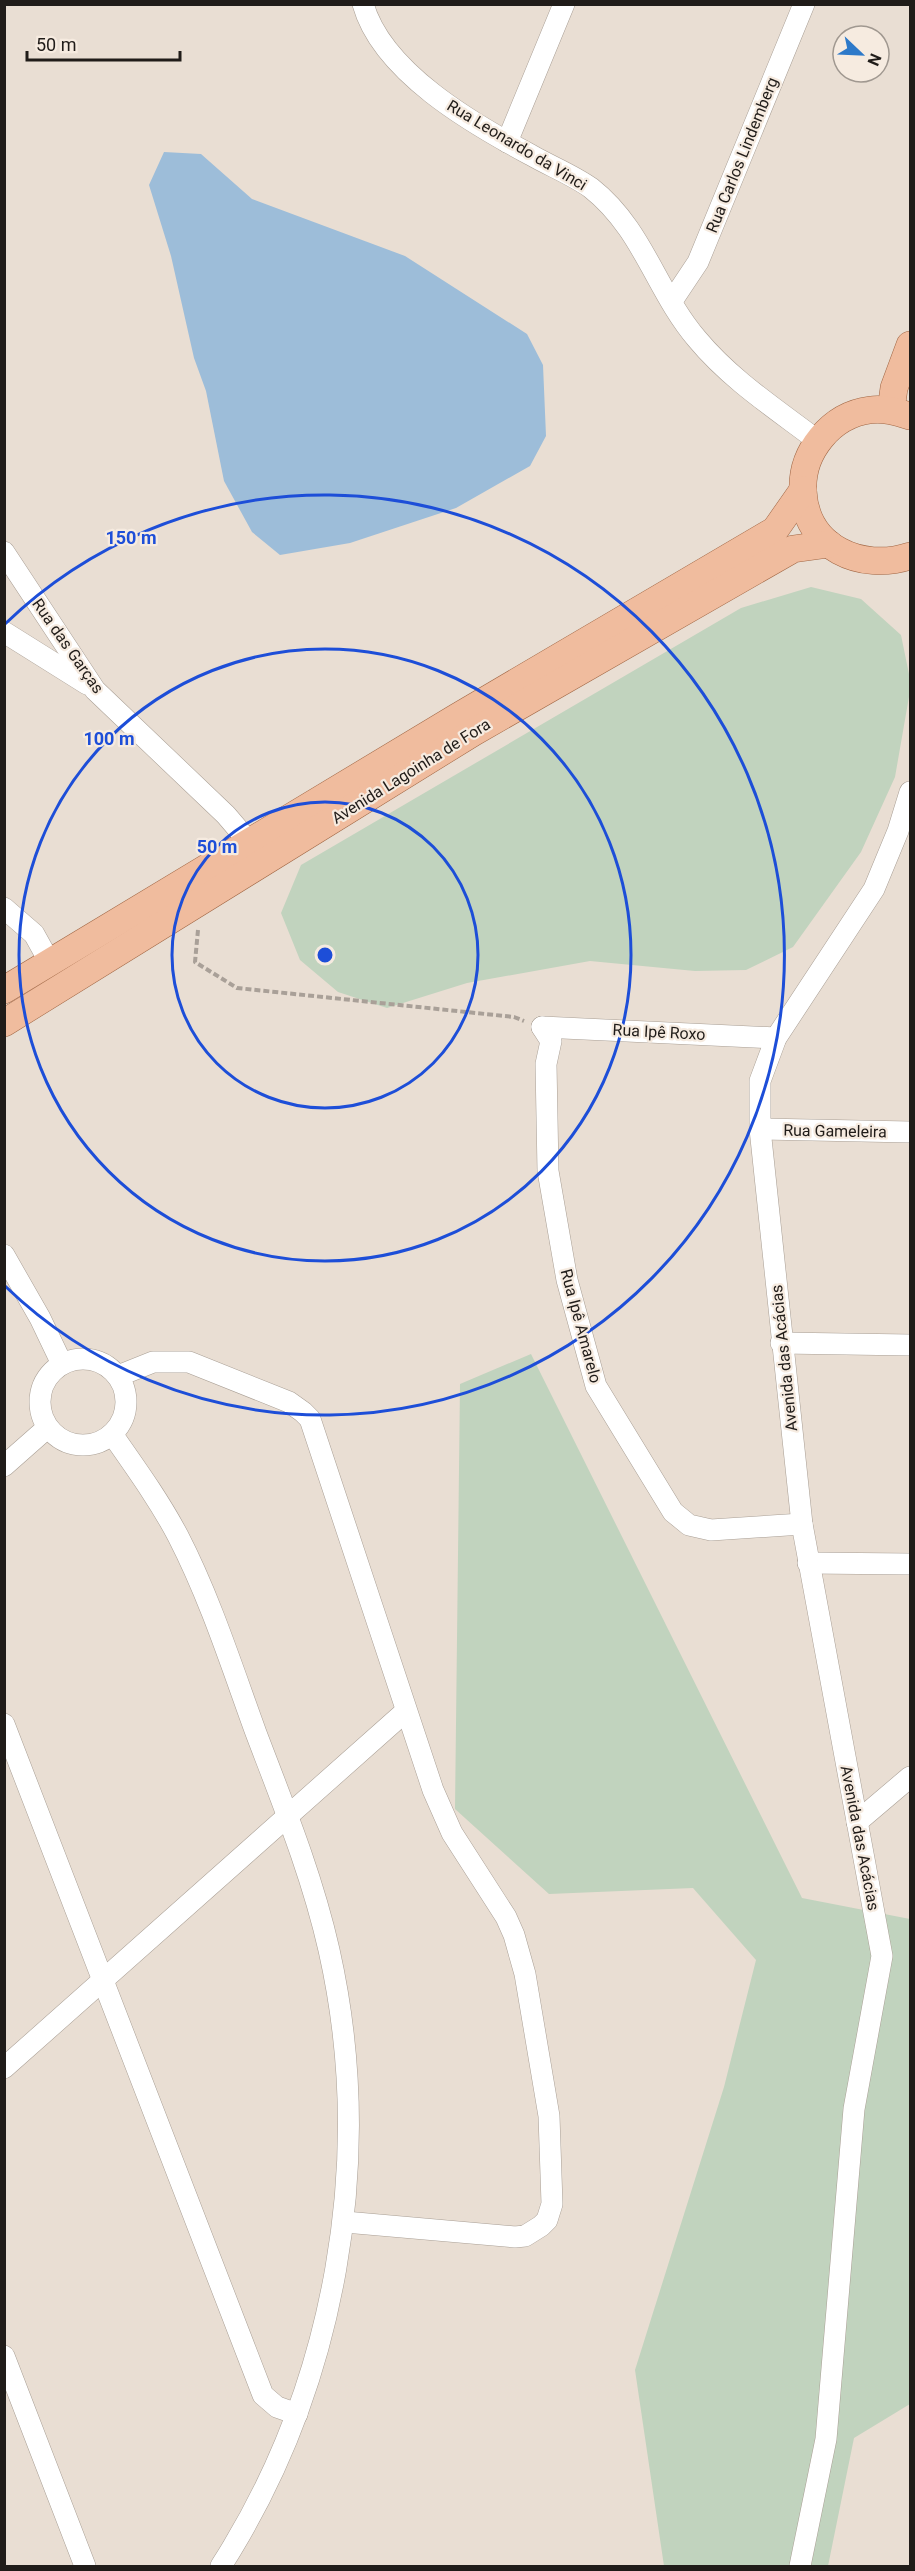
<svg xmlns="http://www.w3.org/2000/svg" width="915" height="2571" viewBox="0 0 915 2571" font-family="Roboto,sans-serif">
<rect width="100%" height="100%" fill="#e9ded3"/>
<g fill="#c1d3be">
<path d="M811 587 861 599 901 635 910 679V691L895 777 861 852 793 947 746 970 695 971 590 961 467 983 387 1008 338 992 300 960 281 913 301 865 741 608Z"/>
<path d="M531 1354 802 1898 910 1919V2404L854 2438 828 2566H664L635 2370 724 2087 756 1960 693 1888 549 1894 455 1809 460 1384Z"/>
</g>
<path fill="#9dbdd9" d="M164 152 201 154 252 199 405 256 527 334 543 365 546 436 530 466 456 508 350 543 280 555 252 532 224 481 206 391 194 358 171 256 149 185Z"/>
<g fill="none" stroke-linecap="round" stroke-linejoin="round">
<defs>
<g id="minor">
<path d="M363 4C382 72 473 124 531 155 550 166 573 175 591 188 643 229 656 291 697 339 731 380 776 409 818 441"/>
<path d="M507 142 564 4"/>
<path d="M672 301 698 262 804 4"/>
<path d="M4 552 95 690 226 815 249 842 255 855"/>
<path d="M4 632 87 684"/>
<path d="M4 908 34 934 49 961"/>
<path d="M542 1027 551 1041 546 1064 548 1171 567 1280 596 1386 673 1512 689 1525 711 1530 802 1524"/>
<path d="M542 1027 776 1038"/>
<path d="M760 1129 910 1132"/>
<path d="M4 1255 40 1318 62 1364"/>
<path d="M781 1343 910 1345"/>
<circle cx="83" cy="1402" r="43"/>
<path d="M118 1376 153 1362H189L289 1402 303 1412 310 1419 433 1790 452 1833 506 1917 514 1935 525 1974 549 2116 552 2204 547 2220 541 2226 525 2236 515 2237 345 2222"/>
<path d="M112 1434C135 1467 159 1500 178 1536 210 1598 232 1667 256 1733 283 1804 312 1875 329 1950 376 2159 336 2386 221 2566"/>
<path d="M4 1466 47 1428"/>
<path d="M808 1563 910 1564"/>
<path d="M4 1724 263 2395 277 2407 297 2414"/>
<path d="M857 1822 910 1777"/>
<path d="M4 2068 406 1711"/>
<path d="M4 2356 85 2566"/>
<path d="M800 2566 826 2439 854 2109 882 1956 802 1524 760 1129V1081L776 1038 874 889 898 831 910 792"/>
</g>
<g id="major">
<path d="M891 410 894 388 910 345"/>
<path d="M910 416C897 412 884 408 870 410 831 415 801 452 803 491 806 548 861 572 910 556"/>
<path d="M4 990 457 717 775 530 803 490"/>
<path d="M4 1023 474 732 793 549 829 544"/>
</g>
</defs>
<use href="#minor" stroke="#a99f95" stroke-width="22"/>
<use href="#major" stroke="#a16745" stroke-width="28"/>
<path stroke="#a9a098" stroke-width="4" stroke-dasharray="6 3" stroke-linecap="butt" d="M198 930 195 962 237 988 514 1017 524 1021"/>
<use href="#minor" stroke="#fff" stroke-width="21"/>
<use href="#major" stroke="#f0bc9e" stroke-width="27"/>
</g>
<g fill="none" stroke="#1d4ed8" stroke-width="3">
<circle cx="325" cy="955" r="153"/>
<circle cx="325" cy="955" r="306"/>
<path d="M5 624A460 460 0 1 1 5 1286"/>
</g>
<g text-anchor="middle" dominant-baseline="central" stroke-width="4.5" stroke-linejoin="round" paint-order="stroke">
<g font-size="16" fill="#201c19" stroke="#f6ebe0">
<text transform="translate(517 145) rotate(31)">Rua Leonardo da Vinci</text>
<text transform="translate(742 155) rotate(-68)">Rua Carlos Lindemberg</text>
<text transform="translate(68 646) rotate(55)">Rua das Garças</text>
<text transform="translate(411 771) rotate(-32)">Avenida Lagoinha de Fora</text>
<text transform="translate(659 1032) rotate(3)">Rua Ipê Roxo</text>
<text transform="translate(835 1131) rotate(1)">Rua Gameleira</text>
<text transform="translate(581 1326) rotate(75)">Rua Ipê Amarelo</text>
<text transform="translate(784 1358) rotate(-96)">Avenida das Acácias</text>
<text transform="translate(860 1838) rotate(79)">Avenida das Acácias</text>
</g>
</g>
<circle cx="325" cy="955" r="9" fill="#1d4ed8" stroke="#f6ebe0" stroke-width="3"/>
<g font-size="18" text-anchor="middle" font-weight="bold" fill="#1d4ed8" stroke="#f6ebe0" stroke-width="4.5" stroke-linejoin="round" paint-order="stroke">
<text x="131" y="544">150 m</text>
<text x="109" y="745">100 m</text>
<text x="217" y="853">50 m</text>
</g>
<rect width="915" height="2571" fill="none" stroke="#201c19" stroke-width="12"/>
<g transform="translate(861 54) rotate(113)"><circle r="28" fill="#f6ebe0" stroke="#a09890" stroke-width="1.5"/>
<path d="M0-4.5L10 22L0 15L-10 22Z" fill="#2d79c9"/>
<text y="-9" font-size="16" font-weight="bold" text-anchor="middle" fill="#201c19">N</text>
</g>
<path d="M27 51v9h153v-9" fill="none" stroke="#201c19" stroke-width="3"/>
<text x="36" y="51" font-size="18" fill="#201c19" stroke="#f6ebe0" stroke-width="4.5" paint-order="stroke">50 m</text>
</svg>
